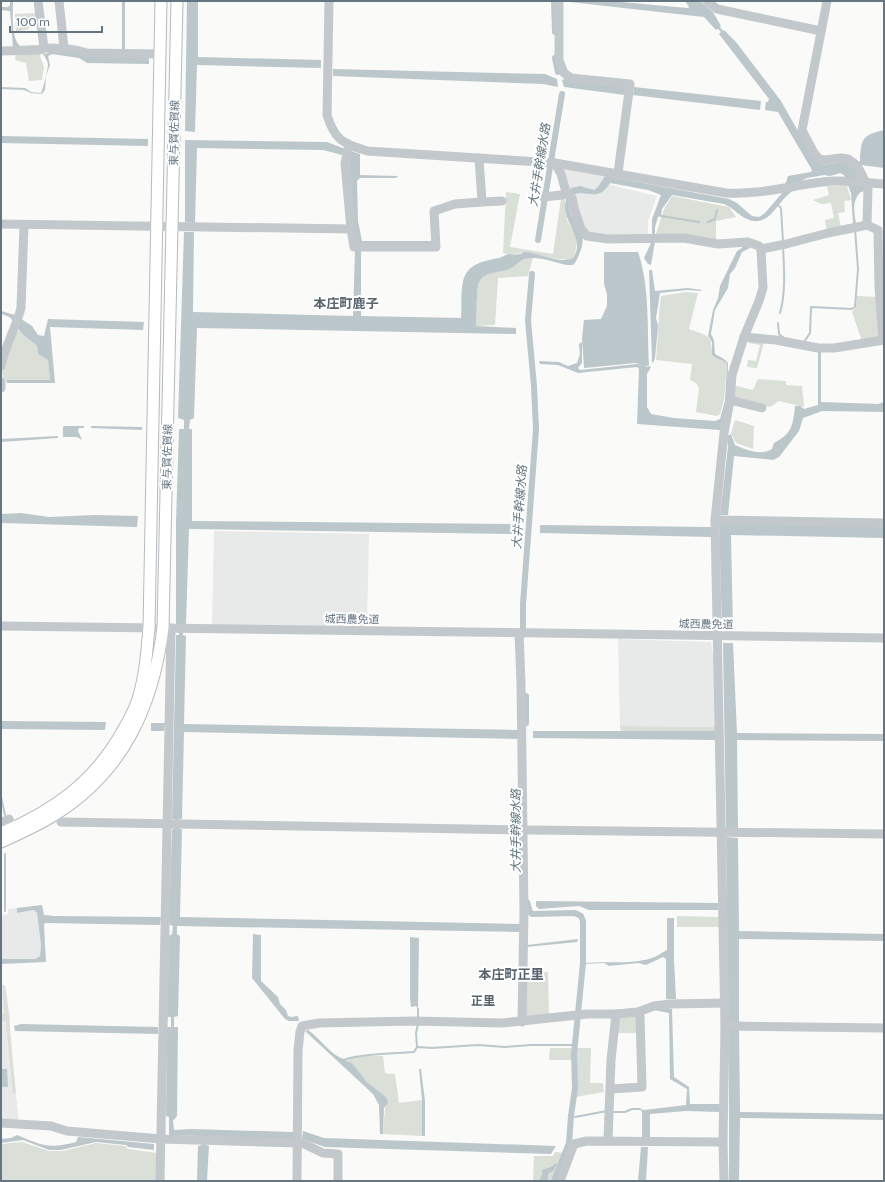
<svg xmlns="http://www.w3.org/2000/svg" width="885" height="1182" viewBox="0 0 885 1182" font-family="Cabin,'Noto Sans JP',sans-serif">
<rect width="100%" height="100%" fill="#fafaf8"/>
<g fill="#e8e9e9">
<path d="M559 165 602 173 611 185 657 196 648 221V237L589 235 578 216Z"/>
<path d="M214 531 369 534 367 628 212 625Z"/>
<path d="M618 639 711 642 715 664 716 727 620 726Z"/>
<path d="M17 908 18 913 34 910 37 913 41 945 40 956 35 959H1V915L8 914V909Z"/>
<path d="M1 985H5L10 1017V1041L19 1123 1 1122Z"/>
</g>
<g fill="#dadfd7">
<path d="M36 13 37 20 28 21 29 29 16 32 15 14Z"/>
<path d="M16 53H39L44 67 42 80 29 81 26 63 15 60Z"/>
<path d="M827 186H847L851 200 844 201 845 212 838 213 841 228 827 231 825 220 834 218 831 203 821 204 813 200 829 195Z"/>
<path d="M506 192 520 194 510 247 553 254 561 199 565 198 567 220 576 235 577 240 575 255 572 259 568 260 543 257 533 253 506 254 503 253Z"/>
<path d="M672 196 729 207 736 217 716 221V242L655 237 664 209Z"/>
<path d="M533 257 528 276 498 278 495 325 476 326C477 316 475 285 482 278 488 272 500 269 507 266 516 263 523 258 533 257Z"/>
<path d="M686 292 698 293 689 329C708 336 712 334 712 355 716 359 723 359 727 364L724 400 720 414 717 416 696 412 699 388 696 383 690 380 692 364 656 360C658 338 658 317 661 296Z"/>
<path d="M857 296 877 297 880 337 862 341 852 312 856 308Z"/>
<path d="M18 329 37 346 38 354 48 360 50 380H3L2 369Z"/>
<path d="M749 340 764 342 757 368 747 367 748 360 756 361 760 345 749 343Z"/>
<path d="M758 379 786 381V385L802 386 804 407 779 401 770 407 733 399V385L753 390Z"/>
<path d="M735 420 754 426 753 449 736 443 731 433Z"/>
<path d="M620 726 716 727 715 731H621Z"/>
<path d="M677 916 719 917V927H677Z"/>
<path d="M548 972 549 1016 523 1019 524 973Z"/>
<path d="M5 985C10 1021 12 1057 16 1093H13L6 1021H1V1014H4V1012L3 987Z"/>
<path d="M636 1016 639 1033H617L620 1017Z"/>
<path d="M550 1048H591L590 1083H603L604 1092 575 1097 577 1088V1060H549Z"/>
<path d="M357 1056H383L385 1073 395 1074 399 1103 422 1100V1136L383 1134 386 1097 367 1082 352 1063 345 1061Z"/>
<path d="M22 1142 49 1151H63L96 1143 125 1146 128 1149 157 1153V1181H1V1144Z"/>
<path d="M555 1152 565 1153 552 1181H533L534 1156H553Z"/>
</g>
<g fill="#bbc7cb">
<path d="M10 1H13C13 13 11 38 20 46L41 45 43 51 45 54 55 50 149 57V64L87 63 79 58 52 54 48 56 50 65 46 76 45 90 42 94 31 93 24 90 1 89V87L25 88 31 92 41 93C43 90 48 68 48 64 47 60 45 56 42 53L13 48 10 11 1 10V7H8L10 5Z"/>
<rect x="122" y="1" width="3" height="48"/>
<path d="M187 1H198V57L321 60V68L197 65 195 132 185 131Z"/>
<path d="M561 1H610L688 8 689 7 685 1H700L713 12 721 26 720 27 723 31 724 30 736 42 781 101 815 161C824 168 834 162 845 162L853 168 860 161C861 140 861 135 884 130V168L861 165 865 191 861 192C852 199 854 213 856 223L853 224 851 193 844 175 840 173 830 176 824 175 807 178 803 180 799 189C797 190 793 191 791 192 777 202 769 229 747 219 739 216 734 208 724 204L672 195 662 209 661 216 658 217 655 227V233L652 235V219L661 195 648 190 610 183C608 186 605 190 602 192 592 199 577 186 571 199 564 213 581 226 583 236 583 241 582 248 580 252 578 257 577 261 573 265H567C556 263 545 258 533 258 519 257 519 265 509 269 499 273 484 271 479 283 476 292 477 315 476 326L516 328V334L197 328 194 418 190 420 189 429H192V521L517 524 516 534 189 529 186 624H183V635L186 636 184 724 518 730V739L184 732 182 819H179V829H182L180 917 520 924V932L177 926V934L180 936 178 1016 174 1017V1027H178L177 1116 173 1121 174 1130 191 1129 293 1132V1139L206 1137V1145L209 1146 207 1181H197L198 1146 202 1145V1136L169 1135V1117L166 1116 167 1027H171V1017H167L169 936 172 934 173 926 170 925 169 921 172 829 175 828V819H172L176 635H179V624H176V522L179 429H184V420L178 418 184 232H194L193 312 353 316 355 250 361 251V316L461 318C462 305 460 290 464 278 470 262 486 261 499 258 503 257 505 255 508 254 512 254 516 255 520 254 525 253 521 252 526 252 536 252 569 268 575 255 584 235 560 220 566 200L565 198 571 188 580 186 594 190 598 187 605 176 729 199 737 203 752 216 759 217 765 213 783 192 788 176 811 172 812 170 778 112 765 110 766 102H768L769 99 719 34 721 32 718 29 716 30 704 17Z"/>
<path d="M333 69 545 74 557 79 558 87 543 84 333 76Z"/>
<path d="M565 79 626 86 625 95 564 87 562 80Z"/>
<path d="M634 87 761 101 760 110 633 95Z"/>
<path d="M1 136 148 139V146L1 143Z"/>
<path d="M185 140 327 142 345 149 342 155 323 150 197 148 195 223 185 222Z"/>
<path d="M351 151 360 154V175L398 176 396 178H360L357 181 358 221 362 241H432V243L356 244 349 160Z"/>
<path d="M652 241H655L651 265 648 264 644 258Z"/>
<path d="M743 245H749L750 248 742 252 735 268 730 274 728 288 715 310 711 334 714 340 715 354 724 359 728 363C728 385 727 408 720 430L637 424 639 369 637 367 578 373 558 365 540 364 539 361 559 362 568 366 577 363 580 354 579 344 582 342V363L578 368 580 370 637 364 647 367 649 366 651 367 647 374V407L651 414 674 418 715 421 720 419 725 401 727 364C723 359 717 360 712 355V342L708 336 713 310 718 298 720 286 737 251 742 248Z"/>
<path d="M604 252H638C650 287 647 328 649 365L645 367 636 363 584 368 582 338 584 320 601 319 607 306V294L604 284Z"/>
<path d="M649 270H652L655 291 688 288 702 290 701 291 687 290 660 293 656 318 658 326 655 358 653 363 652 362Z"/>
<path d="M1 311 15 315 32 326 38 335 44 336 48 319 144 322 143 330 50 327 55 383H7L6 380H50L48 360 38 354 37 346C31 340 22 335 18 328 11 319 13 317 1 314Z"/>
<path d="M818 351H821V402L878 404 884 402V412L822 411 803 418 799 431 779 457 773 460 734 456 728 515H720L728 447 727 436 731 434 735 445C746 450 761 456 772 449L774 443C792 434 793 425 795 406H800L804 409 818 405Z"/>
<path d="M65 426H84V428H79L78 431 82 440 77 437H63V427Z"/>
<path d="M91 426 142 427V430L91 428Z"/>
<path d="M58 436V438L1 442V439Z"/>
<path d="M21 513 49 517 94 515 138 516 137 527 1 523V514Z"/>
<path d="M719 523 884 526V538L731 535 733 630H722Z"/>
<path d="M540 525 711 527V537L540 533Z"/>
<path d="M723 643H733L737 733 884 734V741L737 740 738 828H726Z"/>
<path d="M1 721 106 722 105 730 1 729Z"/>
<path d="M151 723H165L164 731H151Z"/>
<path d="M533 731H715V740L533 738Z"/>
<path d="M726 837 738 838 739 931 884 934V941L739 939V1022H728Z"/>
<path d="M536 901 718 903V910H589L579 906 539 909 536 906Z"/>
<path d="M42 905 44 915 54 916 161 917 160 925 45 923 44 925 46 962 1 964V959H35L40 956 41 945 37 913 34 910 17 913V908Z"/>
<path d="M667 918H674V959L676 999H666V959L663 957 646 965 638 963 609 966 604 963 584 964 585 963C604 961 625 964 644 960 653 959 660 954 667 950Z"/>
<path d="M253 934 261 935V981L278 997 280 1004 286 1010 288 1016 291 1017 298 1016 299 1021H289L285 1019 252 978Z"/>
<path d="M410 937 419 938 418 1009 416 1006 411 1007 410 997Z"/>
<path d="M578 939 577 942 526 947 527 945Z"/>
<path d="M667 1008 672 1009 674 1077 689 1087 690 1104H720L719 1112 686 1111 650 1114V1137H642V1112L640 1109 644 1110 686 1105 687 1089 670 1079 669 1013 654 1010Z"/>
<path d="M21 1024 158 1027V1034L15 1031 14 1026Z"/>
<path d="M308 1030C319 1037 334 1059 346 1059V1061L352 1063 367 1082 386 1097 388 1103 384 1108 383 1134H380L379 1105 373 1094 305 1031Z"/>
<path d="M729 1030H739L740 1112 884 1114V1120L740 1118 739 1181H729Z"/>
<path d="M1 1069H7L8 1087H1Z"/>
<path d="M419 1069H421L425 1101V1136H422V1100Z"/>
<path d="M303 1131 324 1138 556 1146 551 1154 325 1147 302 1139Z"/>
<path d="M17 1135C44 1146 48 1149 76 1142L78 1137 154 1144V1150L128 1147 126 1145 96 1142 61 1150H49L23 1140 1 1143V1139L11 1138Z"/>
<path d="M641 1147H648L646 1181H638Z"/>
<path d="M556 1163 557 1164 553 1171 548 1174V1181H539L542 1175V1170L551 1167Z"/>
</g>
<g fill="none" stroke-linecap="round" stroke-linejoin="round">
<g stroke="#bbc7cb" stroke-width="2">
<path d="M779 206 781 208 783 242"/>
<path d="M661 216 699 222"/>
<path d="M708 222 715 219 717 210"/>
<path d="M780 313C786 292 784 268 783 246"/>
<path d="M778 323 779 334 784 338"/>
<path d="M804 342 810 333 811 307 852 309 855 307 858 269 855 229"/>
<path d="M1 797 5 815"/>
<path d="M5 911V854"/>
<path d="M418 1009V1018"/>
<path d="M417 1047 416 1033 418 1024"/>
<path d="M346 1059C368 1053 391 1054 414 1052L417 1047 432 1048 478 1045 505 1047 531 1045H575"/>
<path d="M614 1112H625L632 1109H640"/>
<path d="M575 1117 607 1111"/>
</g>
<g stroke="#bbc7cb" stroke-width="6">
<path d="M554 1 555 32"/>
<path d="M555 58 558 72"/>
<path d="M538 240 562 94"/>
<path d="M523 635V604L536 429 534 386 528 320 532 274"/>
<path d="M526 696V723"/>
<path d="M527 902 530 912 532 914 575 913 581 916 583 921V963L574 1054 575 1088 571 1116 569 1143 554 1181"/>
</g>
<defs>
<g id="major">
<path d="M1 833C53 811 94 782 122 732 128 722 134 711 138 699 145 676 147 652 149 627L161 1"/>
<path d="M1 842C19 834 39 825 56 814 124 771 153 706 163 628L177 1"/>
</g>
</defs>
<use href="#major" stroke="#b5babe" stroke-width="13"/>
<g stroke="#c3c8cc" stroke-width="9">
<path d="M59 1 64 48"/>
<path d="M329 1 327 115C335 141 343 143 367 151L555 163 726 193C759 195 790 186 822 182 842 179 864 183 884 184"/>
<path d="M559 1V60L564 73 571 78 630 84 618 173"/>
<path d="M707 1 717 9 821 31"/>
<path d="M827 1 802 130 814 153 819 159 825 160 841 158 848 159 855 164 859 169 868 187 867 225"/>
<path d="M44 48C59 48 73 48 87 53L161 54"/>
<path d="M1 51 39 50 44 48 38 1"/>
<path d="M555 163 561 174 566 192 572 198 574 208 581 229 587 236 608 239 684 238 718 244 748 242 759 246 761 249 786 244 828 233 867 225 878 230 879 287 883 340"/>
<path d="M543 197 562 195 566 192"/>
<path d="M482 202 502 201"/>
<path d="M1 224 351 229 345 163 349 145"/>
<path d="M351 229 354 247H436L434 211 455 204 482 202 479 158"/>
<path d="M744 337 776 340 818 348H834L884 340"/>
<path d="M1 366C5 345 16 328 21 308L24 225"/>
<path d="M1 382V388"/>
<path d="M730 400 762 408"/>
<path d="M715 520 884 523"/>
<path d="M1 626C295 628 590 635 884 638"/>
<path d="M519 633 521 683 524 911 522 1022"/>
<path d="M61 822 530 830 884 834"/>
<path d="M1 823 9 819 12 828"/>
<path d="M725 1026 884 1028"/>
<path d="M611 1089 642 1087 640 1016 638 1012"/>
<path d="M1 1123 51 1126 67 1131 161 1139 297 1143H302L323 1153 338 1154V1181"/>
<path d="M608 1141 611 1060 616 1014"/>
<path d="M723 1142 725 1026 715 520 724 433 730 400 732 375 744 337 759 301 763 288 761 249"/>
<path d="M160 1181 171 628"/>
<path d="M297 1181 298 1050 300 1032 302 1026 319 1023 413 1021 502 1023 587 1014H616L638 1012 654 1006 670 1004 724 1003"/>
<path d="M560 1181 574 1144 587 1141 723 1142 724 1181"/>
</g>
<use href="#major" stroke="#fff" stroke-width="11"/>
</g>
<g text-anchor="middle" dominant-baseline="central" stroke-width="4" stroke-linejoin="round" paint-order="stroke">
<g font-size="11" fill="#657683" stroke="#fff">
<text transform="translate(174 133) rotate(-89)">東与賀佐賀線</text>
<text transform="translate(167 457) rotate(-89)">東与賀佐賀線</text>
<text transform="translate(352 619) rotate(1)">城西農免道</text>
<text transform="translate(706 624) rotate(1)">城西農免道</text>
</g>
<g font-size="12" font-style="italic" fill="#60757c" stroke="#fff">
<text transform="translate(539 165) rotate(-81)">大井手幹線水路</text>
<text transform="translate(519 507) rotate(-86)">大井手幹線水路</text>
<text transform="translate(515 831) rotate(-90)">大井手幹線水路</text>
</g>
<g font-size="12" font-weight="bold" fill="#57646e" stroke="#fff">
<text x="483" y="1000">正里</text>
</g>
<g font-size="13" font-weight="bold" fill="#57646e" stroke="#fff">
<text x="346" y="303">本庄町鹿子</text>
<text x="511" y="974">本庄町正里</text>
</g>
</g>
<rect width="885" height="1182" fill="none" stroke="#657683" stroke-width="4"/>
<path d="M10 26v6h92v-6" fill="none" stroke="#657683" stroke-width="2"/>
<text x="16" y="26" font-size="12" fill="#657683" stroke="#ffffff" stroke-width="3" paint-order="stroke">100 m</text>
</svg>
